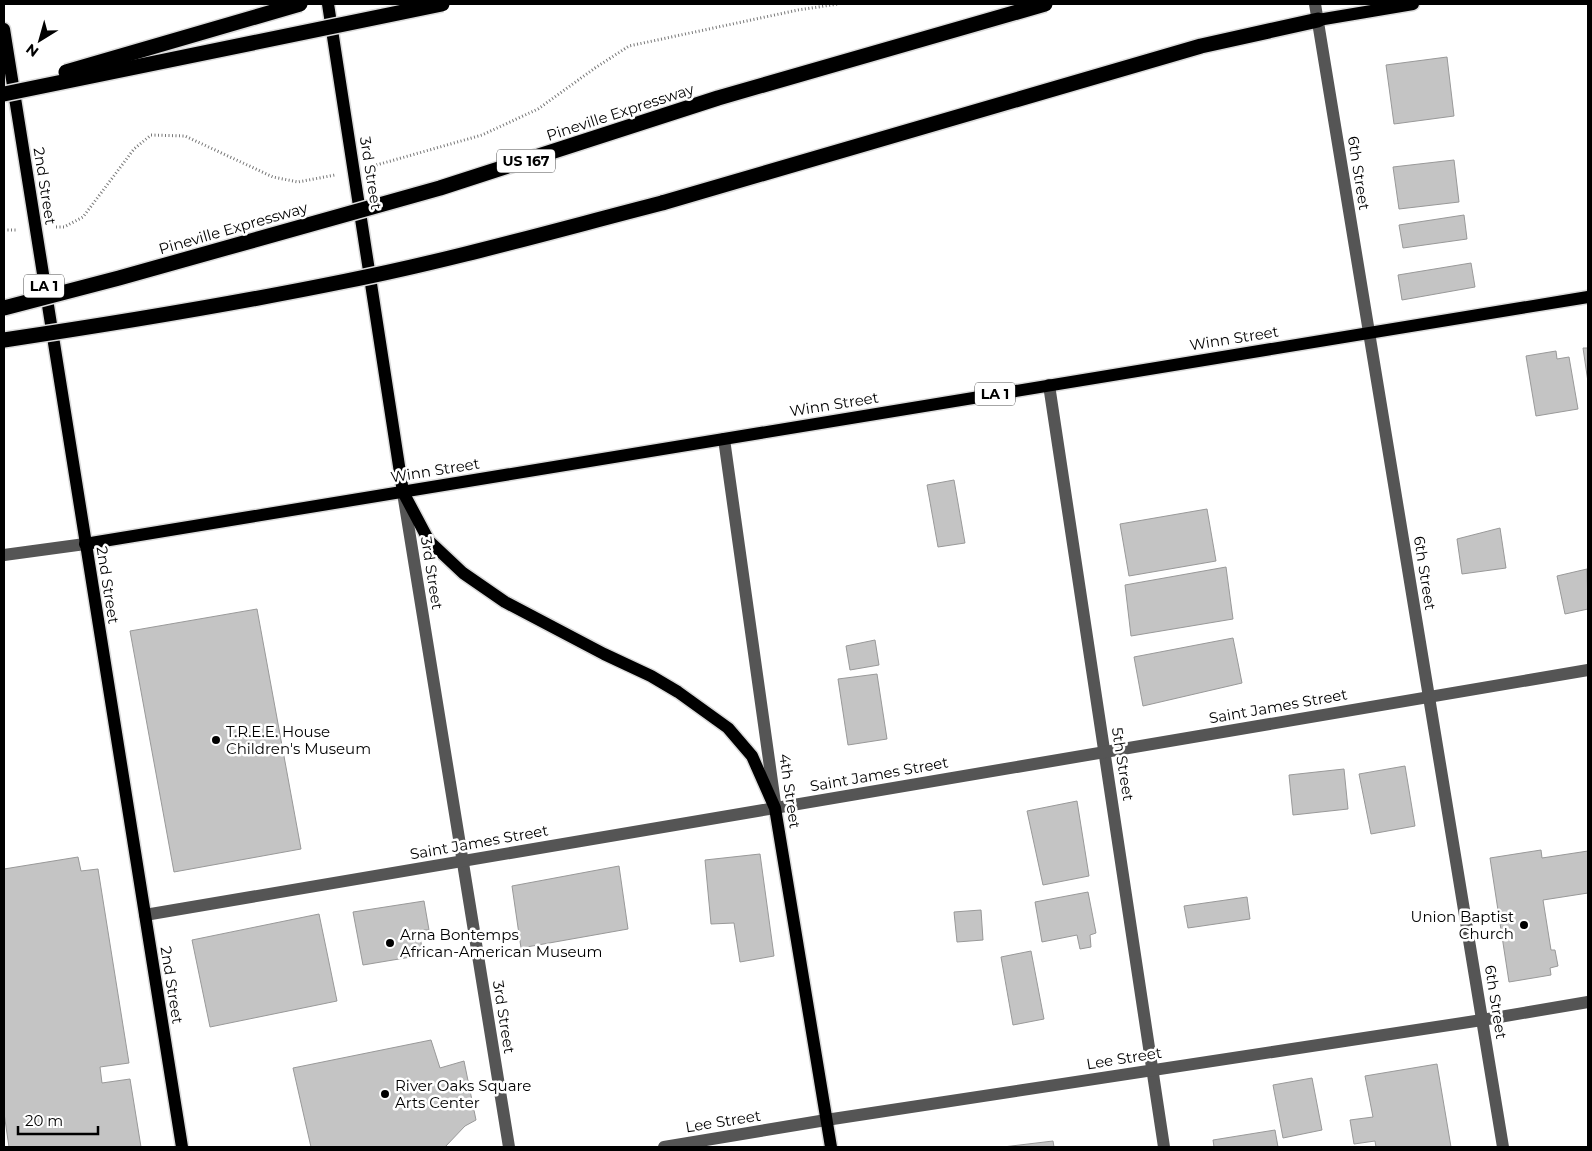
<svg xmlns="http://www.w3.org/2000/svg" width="1592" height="1151" viewBox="0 0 1592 1151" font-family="Montserrat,sans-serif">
<rect width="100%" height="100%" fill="#fff"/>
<g fill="#c4c4c4" stroke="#999">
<path d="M1447 57 1454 116 1394 124 1386 65Z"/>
<path d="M1454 160 1459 202 1399 209 1393 167Z"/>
<path d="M1464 215 1467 239 1403 248 1399 225Z"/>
<path d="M1471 263 1475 287 1402 300 1398 275Z"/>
<path d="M1583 348H1588V382Z"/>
<path d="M1556 351 1557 359 1569 357 1578 409 1536 416 1526 356Z"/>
<path d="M954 480 965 543 938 547 927 485Z"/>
<path d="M1207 509 1216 561 1129 576 1120 524Z"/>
<path d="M1500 528 1506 568 1462 574 1457 539Z"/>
<path d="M1226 567 1233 619 1131 636 1125 585Z"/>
<path d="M1587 569 1588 609 1565 614 1557 576Z"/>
<path d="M257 609 301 849 174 872 130 631Z"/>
<path d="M1233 638 1242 683 1143 706 1134 657Z"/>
<path d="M875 640 879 665 850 670 846 646Z"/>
<path d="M877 674 887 739 848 745 838 679Z"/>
<path d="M1405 766 1415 826 1371 834 1359 774Z"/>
<path d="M1344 769 1348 809 1293 815 1289 775Z"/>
<path d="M1077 801 1089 876 1043 885 1027 811Z"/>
<path d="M1541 850 1542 858 1588 851V893L1543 900 1551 950H1555L1558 966 1550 968 1551 975 1509 982 1490 858Z"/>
<path d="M760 854 774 956 740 962 734 923 711 924 705 860Z"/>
<path d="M78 857 81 871 98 869 129 1063 100 1067 102 1083 130 1079 141 1147H9L4 1113V869Z"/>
<path d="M619 866 628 929 521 948 512 886Z"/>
<path d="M1088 892 1096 933 1090 935 1091 947 1080 949 1077 935 1042 942 1035 902Z"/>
<path d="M1247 897 1250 919 1188 928 1184 906Z"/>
<path d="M424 901 429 930H419L423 955 363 965 353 912Z"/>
<path d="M981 910 983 940 957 942 954 912Z"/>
<path d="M319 914 337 1001 210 1027 192 940Z"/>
<path d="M1031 951 1044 1019 1013 1025 1001 957Z"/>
<path d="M431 1040 440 1068 464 1061 476 1120 465 1126 445 1147H311L293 1068Z"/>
<path d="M1437 1064 1451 1147H1376L1375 1141 1354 1144 1350 1120 1373 1117 1365 1076Z"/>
<path d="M1312 1078 1322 1130 1283 1138 1273 1085Z"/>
<path d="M1275 1130 1278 1147H1214L1213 1140Z"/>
<path d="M1053 1141 1054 1147H1003Z"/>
</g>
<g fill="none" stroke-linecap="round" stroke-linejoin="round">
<defs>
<g id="major">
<path d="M328 4 403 492 429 541 463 573 505 602 604 654 651 676 678 692 728 728 752 756 775 808 831 1147"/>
<path d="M1318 20 1413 4"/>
<path d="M4 29 182 1147"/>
<path d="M85 544 1588 297"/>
</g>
<path id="highway" d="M662 203 1201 46 1318 20"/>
</defs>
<use href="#major" stroke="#dbdbdb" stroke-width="15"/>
<use href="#highway" stroke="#dbdbdb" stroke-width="18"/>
<g stroke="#777" stroke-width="3" stroke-dasharray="1 2.5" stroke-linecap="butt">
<path d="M373 166 482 135 538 109 595 68 629 46 798 10 838 4"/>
<path d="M56 227H64L83 217 134 149 151 135 185 136 273 177 298 182 335 175"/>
<path d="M4 230H17"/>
</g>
<g stroke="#555" stroke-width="12">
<path d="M1315 4 1503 1147"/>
<path d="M1049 385 1164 1147"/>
<path d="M724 439 775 803"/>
<path d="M403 493 509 1147"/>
<path d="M4 555 85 544"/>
<path d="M145 915 1588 670"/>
<path d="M664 1147 826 1120 1482 1020 1588 1002"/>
</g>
<use href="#major" stroke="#000" stroke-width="12"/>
<use href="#highway" stroke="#000" stroke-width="15"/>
<defs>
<g id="highway-bridge">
<path d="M66 72 300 4"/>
<path d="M4 94 442 4"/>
<path d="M4 308 119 278 440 188 718 98 1045 4"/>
<path d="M4 340C118 323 233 304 346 281 452 260 557 230 662 203"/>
</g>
</defs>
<use href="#highway-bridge" stroke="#dbdbdb" stroke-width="18" stroke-linecap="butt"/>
<use href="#highway-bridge" stroke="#000" stroke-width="15"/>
</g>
<g fill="#000" stroke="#fff" stroke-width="2">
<circle cx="216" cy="740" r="5"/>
<circle cx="1524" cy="925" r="5"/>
<circle cx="390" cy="943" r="5"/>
<circle cx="385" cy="1094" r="5"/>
</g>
<g text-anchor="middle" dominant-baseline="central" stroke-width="5" stroke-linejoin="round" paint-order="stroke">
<g fill="#fff" stroke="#4c4c4c" stroke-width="1">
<rect x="497" y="149.5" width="58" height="23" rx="4"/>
<rect x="24" y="274.5" width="40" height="23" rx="4"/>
<rect x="975" y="382.5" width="40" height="23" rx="4"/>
</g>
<g font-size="14" font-weight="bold" fill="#000">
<text x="526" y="161">US 167</text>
<text x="44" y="286">LA 1</text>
<text x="995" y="394">LA 1</text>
</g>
<g font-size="15" fill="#000" stroke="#fff">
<text transform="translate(620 112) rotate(-18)">Pineville Expressway</text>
<text transform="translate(371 173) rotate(81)">3rd Street</text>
<text transform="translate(1359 173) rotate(81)">6th Street</text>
<text transform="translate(45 186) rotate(81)">2nd Street</text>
<text transform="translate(233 228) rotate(-16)">Pineville Expressway</text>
<text transform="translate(1234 338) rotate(-9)">Winn Street</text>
<text transform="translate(834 404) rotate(-9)">Winn Street</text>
<text transform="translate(435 470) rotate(-9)">Winn Street</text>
<text transform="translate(432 573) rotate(81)">3rd Street</text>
<text transform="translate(1425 573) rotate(81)">6th Street</text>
<text transform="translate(108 585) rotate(81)">2nd Street</text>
<text transform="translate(1278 706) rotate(-10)">Saint James Street</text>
<text transform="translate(1123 764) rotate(81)">5th Street</text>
<text transform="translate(879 774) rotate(-10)">Saint James Street</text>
<text transform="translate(790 791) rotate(82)">4th Street</text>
<text transform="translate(479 842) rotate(-10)">Saint James Street</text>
<text transform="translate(172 985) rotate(81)">2nd Street</text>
<text transform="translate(1496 1002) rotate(81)">6th Street</text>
<text transform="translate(504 1017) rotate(81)">3rd Street</text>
<text transform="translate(1124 1058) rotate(-9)">Lee Street</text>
<text transform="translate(723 1121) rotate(-9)">Lee Street</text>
</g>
<g font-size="15" fill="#000" stroke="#fff" text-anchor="start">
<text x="226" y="731">T.R.E.E. House<tspan x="226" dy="17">Children's Museum</tspan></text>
<text x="1514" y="916" text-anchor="end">Union Baptist<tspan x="1514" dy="17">Church</tspan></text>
<text x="400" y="934">Arna Bontemps<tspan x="400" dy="17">African-American Museum</tspan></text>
<text x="395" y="1085">River Oaks Square<tspan x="395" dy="17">Arts Center</tspan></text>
</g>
</g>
<rect width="1592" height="1151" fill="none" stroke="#000000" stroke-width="10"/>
<g transform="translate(40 40) rotate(217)" stroke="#ffffff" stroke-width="4" paint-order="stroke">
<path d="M0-4L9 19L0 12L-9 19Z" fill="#000000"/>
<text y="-8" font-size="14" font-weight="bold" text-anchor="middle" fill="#000000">N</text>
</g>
<path d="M18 1126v8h80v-8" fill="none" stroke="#000000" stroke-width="2.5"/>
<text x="25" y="1126" font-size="15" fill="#000000" stroke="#ffffff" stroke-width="4" paint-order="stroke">20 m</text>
</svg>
